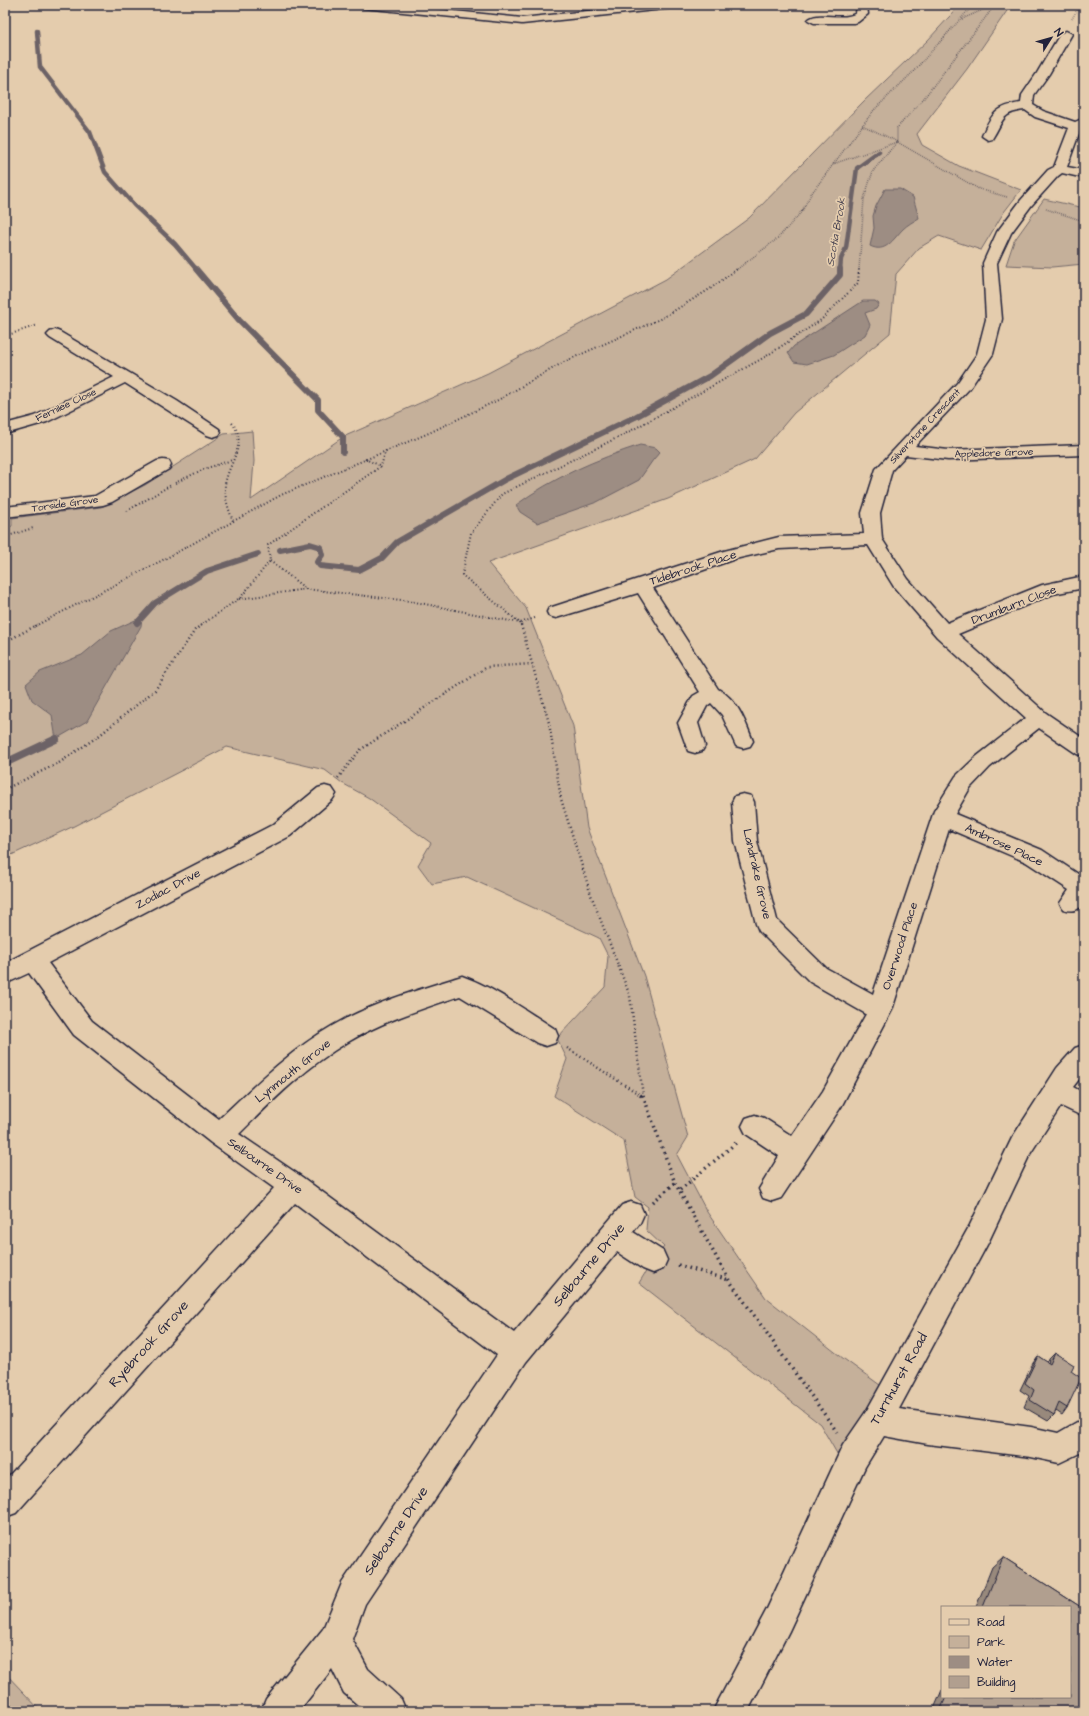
<svg xmlns="http://www.w3.org/2000/svg" width="1089" height="1716" viewBox="0 0 1089 1716" font-family="'Architects Daughter',sans-serif">
<rect width="100%" height="100%" fill="#e4ccad"/>
<filter id="ink" filterUnits="userSpaceOnUse"><feTurbulence type="fractalNoise" baseFrequency=".025" numOctaves="2"/><feDisplacementMap in="SourceGraphic" scale="8" xChannelSelector="R" yChannelSelector="G"/><feConvolveMatrix kernelMatrix="1 2 1 2 8 2 1 2 1" color-interpolation-filters="sRGB"/></filter>
<g filter="url(#ink)">
<g fill="#c5b09a" stroke="#74696a">
<path d="M960 5H1011L967 69 917 134 922 145 959 166 1021 190 1004 212 981 250 939 236 919 248 896 274 890 333 794 413 755 459 668 499 488 563 526 608 573 726 587 828 644 976 688 1137 677 1155 707 1212 766 1298 844 1359 891 1393 847 1471 820 1424 639 1283 653 1260 664 1247 646 1230 648 1207 635 1197 624 1141 554 1096 567 1059 557 1038 605 987 608 956 599 938 467 877 432 884 418 865 431 843 369 798 342 783 325 770 227 747 74 826 5 858V529L12 526V518L101 507 145 485 224 434 252 431 254 461 251 500 343 437 488 373 666 279 749 218 864 101 928 40Z"/>
<path d="M1044 199 1084 208V264L1052 267 1006 265 1014 241Z"/>
<path d="M5 1673 41 1711H5Z"/>
</g>
<g fill="#9d8d83" stroke="#6c6266">
<path d="M885 189H900L913 197 919 218C914 221 907 225 903 229 893 239 886 254 870 246L874 228 873 216 876 206Z"/>
<path d="M863 301H875L879 304 876 309 865 313 870 325 865 335 834 355 807 364 794 362 788 353 794 346Z"/>
<path d="M640 445 656 448 660 452 653 460 639 480 597 502 537 523 520 512 516 505C552 478 597 459 640 445Z"/>
<path d="M142 617 141 626 87 721 56 739 52 715 32 700 26 684 40 672 82 655 111 631Z"/>
</g>
<g fill="none" stroke-linecap="round" stroke-linejoin="round">
<g stroke="#6c6266" stroke-width="4.5">
<path d="M37 31 40 67 90 132 105 172 134 205 175 244 197 270"/>
<path d="M840 270 841 259 846 248 857 168 879 152"/>
</g>
<g stroke="#6c6266" stroke-width="6">
<path d="M196 269 239 320 318 400V410L343 437V452"/>
<path d="M280 550 310 544 320 547 322 555 317 562 320 566 359 570 382 558 397 542 506 479 635 417 710 376 770 333 806 314 840 275V269"/>
<path d="M137 623 155 603 207 571 258 554"/>
</g>
<path stroke="#6c6266" stroke-width="8" d="M5 763 56 739"/>
<defs>
<g id="minor">
<path d="M358 5H396L522 18 643 5H679L674 8 522 24 363 8Z"/>
<path d="M857 5H867L868 14 858 22 854 23H814L808 20C817 10 844 22 856 13Z"/>
<path d="M1066 31 1072 34 1049 74 1034 95 1033 105 1043 111 1075 122 1084 118V127L1081 128 1067 167 1084 170V178L1062 173 1058 176 1031 206 1011 233 997 263 1002 319 993 354 970 388 915 446 948 450 1084 445V455L948 460 906 455 892 470 880 513 882 539 908 579 947 623 1042 585 1084 576V588L1053 594 958 634 1046 713 1084 739V756L1077 754 1039 728 990 767 970 788 955 814 1042 850 1084 878V904C1077 911 1072 912 1063 909L1060 903 1069 890 1026 862 949 829 892 1010 841 1107 781 1198 772 1201 763 1198 759 1189 779 1156 746 1134 742 1126 746 1118 755 1115 764 1118 792 1136 823 1091 866 1014 810 982 759 931 756 924 735 841 732 802 735 796 743 794 751 796 754 802 757 841 777 920 826 968 873 994 934 811 956 776 976 757 1026 718 937 637 894 587 868 545 779 549 735 559 653 588 718 689C738 700 745 721 753 741L750 746 743 748 736 746 722 715 711 703 707 706 698 723 705 746 702 751 695 753 688 751 678 723 693 696 700 692 638 593 556 618 549 616 547 612 549 608 724 551 779 537 864 534 862 513 876 469 958 382 977 354 986 319 983 263 997 232 1021 200 1048 170 1054 167 1069 128 1035 117 1025 110C1000 113 1004 121 992 139L988 140 982 136C991 114 997 106 1021 103L1022 95 1037 73 1060 34Z"/>
<path d="M55 330 60 332 177 401 219 429 221 432 219 435 213 437 207 435 125 383 47 422 5 434V424L35 416 114 377 50 338 47 335 50 332Z"/>
<path d="M163 460 169 461 171 465 169 469 112 502 103 505 5 517V507L95 496 157 461Z"/>
<path d="M325 786 332 788 336 794 332 800 290 836 48 963 92 1021 219 1119C254 1086 289 1051 332 1026 372 1003 418 990 462 976 495 988 525 1010 555 1029L558 1036 555 1043 546 1046 537 1043 460 996C422 1009 383 1021 348 1042 307 1066 273 1100 239 1134L302 1177 514 1333 622 1205 631 1202 640 1205 644 1214 640 1223 633 1232 663 1251 667 1260 663 1269 653 1273 643 1269 617 1252 526 1362 365 1604 352 1639 368 1669 401 1699 406 1711H365L344 1693 332 1669 299 1711H261L266 1699 323 1629 342 1583 497 1355 295 1203 16 1513 5 1517V1480L274 1188 211 1143 74 1035 29 973 5 984V963L274 824 318 788Z"/>
<path d="M1084 1045V1073L1073 1087 1084 1093V1117L1061 1106 1030 1154 988 1243 899 1409 1031 1427 1058 1433 1084 1418V1451L1059 1463 1031 1457 928 1444 884 1436 865 1467 789 1631 748 1711H713L767 1609 843 1445 867 1410 970 1225 1012 1138 1057 1068 1075 1048Z"/>
</g>
</defs>
<use href="#minor" stroke="#22223b" stroke-width="3"/>
<g stroke="#22223b" stroke-width="1.5" stroke-dasharray="0.5 1.5" stroke-linecap="butt">
<path d="M962 19 994 5"/>
<path d="M1072 19 1077 10 1084 8"/>
<path d="M862 125 892 139 979 189 1007 197"/>
<path d="M833 164 897 142"/>
<path d="M1046 209 1084 221"/>
<path d="M736 270 777 239 789 226 802 211 811 194 874 110 912 73 973 5"/>
<path d="M859 270 864 199 873 171 897 142V128L924 98 995 5"/>
</g>
<g stroke="#22223b" stroke-width="2" stroke-dasharray="1 2.5" stroke-linecap="butt">
<path d="M5 336 38 325"/>
<path d="M232 423C249 443 228 463 225 485 224 497 229 510 233 521"/>
<path d="M365 459 381 466"/>
<path d="M175 483 204 469 232 460"/>
<path d="M127 511 171 485"/>
<path d="M5 537 33 528"/>
<path d="M270 561 306 589 410 601 520 623 521 626"/>
<path d="M239 599 306 589"/>
<path d="M535 618 520 623 462 575 471 533 502 494 623 435 765 357 821 320 858 283 859 269"/>
<path d="M35 626 161 561 281 495 429 433 500 399 564 362 662 318 710 289 737 269"/>
<path d="M200 626 241 597 270 561 268 545 381 466 386 450"/>
</g>
<g stroke="#22223b" stroke-width="2.5" stroke-dasharray="1 3" stroke-linecap="butt">
<path d="M521 625 549 723 561 799 591 895 630 996 643 1096"/>
<path d="M5 642 37 625"/>
<path d="M338 778 360 750 487 667 531 664"/>
<path d="M5 789 59 763 100 735 155 690 195 630 201 625"/>
<path d="M567 1048 642 1096"/>
</g>
<g stroke="#22223b" stroke-width="3.5" stroke-dasharray="1.5 4" stroke-linecap="butt">
<path d="M640 1095 643 1097"/>
<path d="M643 1095 675 1183 729 1280 837 1432"/>
<path d="M680 1190 737 1142"/>
<path d="M653 1202 675 1183"/>
<path d="M678 1265 729 1280"/>
</g>
<use href="#minor" fill="#e4ccad" fill-rule="evenodd"/>
</g>
<g fill="#98897b" stroke="#22223b">
<path d="M1055 1353 1071 1371 1067 1408 1062 1415 1056 1411 1054 1415 1048 1421 1024 1407 1029 1396 1020 1390 1033 1363 1038 1356 1048 1363 1049 1359Z"/>
<path d="M1003 1557 1084 1609V1711H933L942 1690V1697H1070V1607H976L992 1567Z"/>
</g>
<g fill="#b19f8f" stroke="#22223b">
<path d="M1055 1353 1074 1365 1071 1371 1081 1378 1067 1408 1059 1403 1054 1415 1030 1400 1034 1390 1025 1383 1038 1356 1050 1364Z"/>
<path d="M1003 1557 1084 1609V1711H940L946 1697H1070V1607H983Z"/>
</g>
</g>
<g text-anchor="middle" dominant-baseline="central" stroke-width="3.5" stroke-linejoin="round" paint-order="stroke">
<g font-size="10" fill="#22223b" stroke="#e4ccad">
<text transform="translate(66 405) rotate(-25)">Fernilee Close</text>
<text transform="translate(925 426) rotate(-47)">Silverstone Crescent</text>
<text transform="translate(994 453) rotate(-2)">Appledore Grove</text>
<text transform="translate(65 504) rotate(-8)">Torside Grove</text>
</g>
<g font-size="11" font-style="italic" fill="#413d4d" stroke="#e4ccad">
<text transform="translate(836 232) rotate(-80)">Scotia Brook</text>
</g>
<g font-size="12" fill="#22223b" stroke="#e4ccad">
<text transform="translate(693 568) rotate(-18)">Tidebrook Place</text>
<text transform="translate(1014 605) rotate(-21)">Drumburn Close</text>
<text transform="translate(1004 845) rotate(25)">Ambrose Place</text>
<text transform="translate(757 874) rotate(77)">Landrake Grove</text>
<text transform="translate(168 889) rotate(-28)">Zodiac Drive</text>
<text transform="translate(900 946) rotate(-72)">Overwood Place</text>
<text transform="translate(293 1071) rotate(-39)">Lynmouth Grove</text>
<text transform="translate(265 1166) rotate(35)">Selbourne Drive</text>
</g>
<g font-size="14" fill="#22223b" stroke="#e4ccad">
<text transform="translate(589 1265) rotate(-50)">Selbourne Drive</text>
<text transform="translate(149 1344) rotate(-48)">Ryebrook Grove</text>
<text transform="translate(899 1379) rotate(-61)">Turnhurst Road</text>
<text transform="translate(396 1531) rotate(-56)">Selbourne Drive</text>
</g>
</g>
<rect width="1089" height="1716" fill="none" stroke="#e4ccad" stroke-width="20"/>
<rect x="10" y="10" width="1069" height="1696" fill="none" stroke="#22223b" stroke-width="1.5" filter="url(#ink)"/>
<rect x="941" y="1606" width="130" height="92" fill="#e4ccad" stroke="#96887f"/>
<rect x="949" y="1619" width="20" height="6" fill="#e4ccad" stroke="#96887f"/>
<text x="977" y="1626" font-size="12" fill="#22223b">Road</text>
<rect x="949" y="1636" width="20" height="12" fill="#c5b09a" stroke="#96887f"/>
<text x="977" y="1646" font-size="12" fill="#22223b">Park</text>
<rect x="949" y="1656" width="20" height="12" fill="#9d8d83" stroke="#96887f"/>
<text x="977" y="1666" font-size="12" fill="#22223b">Water</text>
<rect x="949" y="1676" width="20" height="12" fill="#b19f8f" stroke="#96887f"/>
<text x="977" y="1686" font-size="12" fill="#22223b">Building</text>
<g transform="translate(1051 38) rotate(53)" stroke="#e4ccad" stroke-width="3" paint-order="stroke">
<path d="M0-3L7 15L0 10L-7 15Z" fill="#22223b"/>
<text y="-6" font-size="11" font-weight="bold" text-anchor="middle" fill="#22223b">N</text>
</g>
</svg>
